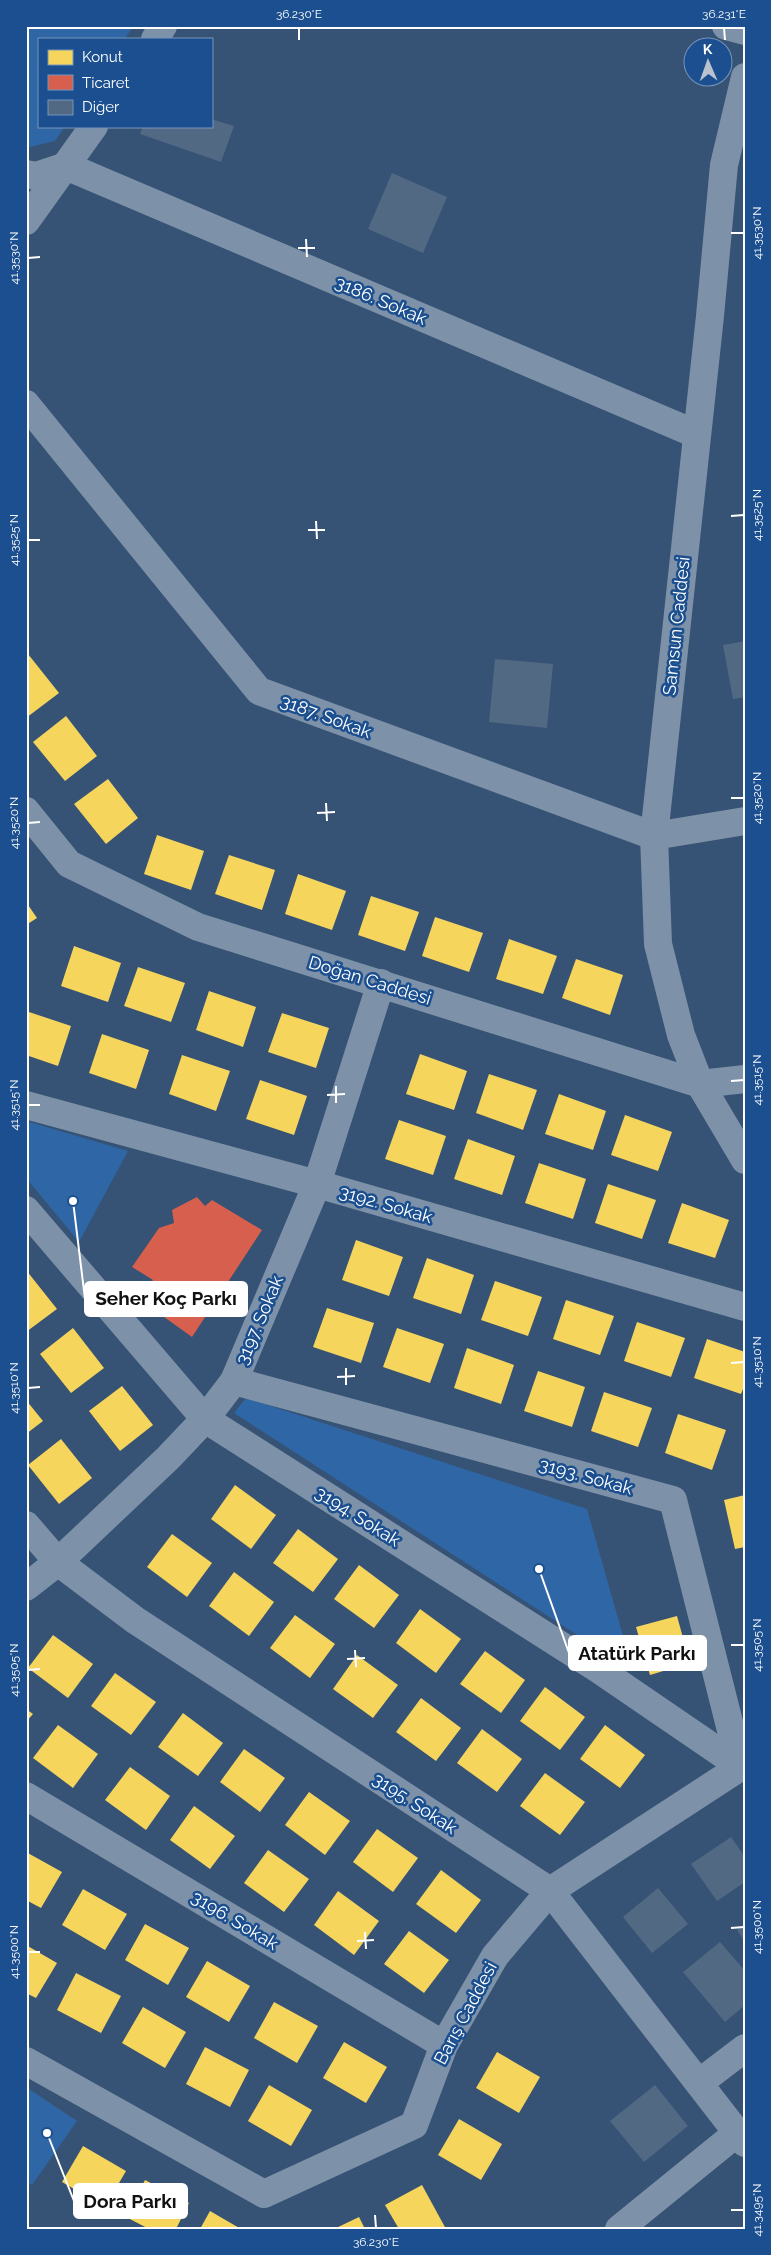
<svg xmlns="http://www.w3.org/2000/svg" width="771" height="2255" viewBox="0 0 771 2255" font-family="Raleway,sans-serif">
<rect width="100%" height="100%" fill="#365274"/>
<g fill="#2f66a5">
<path d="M26 26H133L125 39H39V126H65L55 141 26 148Z"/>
<path d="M26 1121 128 1151 79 1242 26 1178Z"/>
<path d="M246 1398 587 1509 633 1671 234 1413Z"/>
<path d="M26 2087 77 2121 32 2185 26 2181Z"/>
</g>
<g fill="#f6d55c">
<path d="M28 654 59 693 26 718V655Z"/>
<path d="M66 716 97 756 65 781 33 742Z"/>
<path d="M108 779 138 818 106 844 74 804Z"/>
<path d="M157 835 204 851 191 890 144 874Z"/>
<path d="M229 855 275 870 262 910 215 894Z"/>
<path d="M298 874 346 891 332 930 285 914Z"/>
<path d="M371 896 419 912 405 951 358 935Z"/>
<path d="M26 902 37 918 26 925Z"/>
<path d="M435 917 483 933 469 972 422 956Z"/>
<path d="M509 939 557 956 543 994 496 979Z"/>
<path d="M74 946 121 963 108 1002 61 986Z"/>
<path d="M576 959 623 975 610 1015 562 998Z"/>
<path d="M138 967 185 983 171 1022 124 1006Z"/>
<path d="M209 991 256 1007 243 1047 196 1030Z"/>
<path d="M26 1011 71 1026 58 1066 26 1055Z"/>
<path d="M282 1013 329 1028 316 1068 268 1052Z"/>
<path d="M102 1034 149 1050 136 1089 89 1073Z"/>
<path d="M420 1054 467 1071 454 1110 406 1094Z"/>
<path d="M182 1055 230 1071 216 1111 169 1094Z"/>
<path d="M489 1074 537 1090 523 1130 476 1113Z"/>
<path d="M260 1080 307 1096 294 1135 246 1119Z"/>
<path d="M559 1094 606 1111 593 1150 545 1134Z"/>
<path d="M625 1115 672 1132 658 1171 611 1155Z"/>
<path d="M399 1120 446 1136 433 1175 385 1159Z"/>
<path d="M468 1139 515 1156 502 1195 454 1179Z"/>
<path d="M539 1163 586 1179 573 1219 525 1203Z"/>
<path d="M608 1184 656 1200 642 1239 595 1223Z"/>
<path d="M682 1203 729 1220 715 1258 668 1243Z"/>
<path d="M356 1240 403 1257 389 1296 342 1280Z"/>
<path d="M427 1258 474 1275 461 1314 413 1298Z"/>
<path d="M26 1270 57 1309 26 1332Z"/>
<path d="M495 1281 542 1297 528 1336 481 1320Z"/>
<path d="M566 1300 614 1316 600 1355 553 1339Z"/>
<path d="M327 1308 374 1323 361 1363 313 1347Z"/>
<path d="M637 1322 685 1338 671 1377 624 1361Z"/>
<path d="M73 1328 104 1368 71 1393 40 1354Z"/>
<path d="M397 1328 444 1344 430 1383 383 1367Z"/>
<path d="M707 1339 745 1352V1384L741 1394 694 1378Z"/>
<path d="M467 1348 514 1365 501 1404 454 1388Z"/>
<path d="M538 1371 585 1387 572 1427 524 1411Z"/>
<path d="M122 1386 153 1425 120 1451 89 1411Z"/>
<path d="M604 1392 652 1408 638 1447 591 1431Z"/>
<path d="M26 1400 43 1421 26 1434Z"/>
<path d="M678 1414 726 1430 712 1470 665 1453Z"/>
<path d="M61 1439 92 1478 59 1504 28 1465Z"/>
<path d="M235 1485 276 1515 251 1549 211 1519Z"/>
<path d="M745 1495V1547L735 1549 724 1500Z"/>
<path d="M298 1529 338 1559 313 1592 273 1563Z"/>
<path d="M172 1534 212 1563 187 1597 147 1567Z"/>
<path d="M359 1565 399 1595 374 1628 334 1599Z"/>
<path d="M234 1572 274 1602 249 1636 209 1606Z"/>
<path d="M420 1609 461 1639 436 1673 396 1643Z"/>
<path d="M295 1615 335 1644 310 1678 270 1648Z"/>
<path d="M677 1616 690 1663 650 1675 636 1627Z"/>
<path d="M53 1635 93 1664 68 1698 28 1668Z"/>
<path d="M485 1651 525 1680 501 1713 460 1684Z"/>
<path d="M357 1655 398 1685 373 1718 333 1689Z"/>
<path d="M115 1673 156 1702 131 1735 91 1706Z"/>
<path d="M545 1687 585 1717 560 1750 520 1721Z"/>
<path d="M421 1698 461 1728 436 1761 396 1732Z"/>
<path d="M26 1709 33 1714 26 1722Z"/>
<path d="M183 1713 223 1743 198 1776 158 1747Z"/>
<path d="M58 1725 98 1754 73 1788 33 1758Z"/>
<path d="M605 1725 645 1755 620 1788 580 1759Z"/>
<path d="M482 1729 522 1759 497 1792 457 1763Z"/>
<path d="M244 1749 285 1778 260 1812 220 1782Z"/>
<path d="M130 1767 170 1796 146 1830 105 1800Z"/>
<path d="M545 1773 585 1802 560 1835 520 1806Z"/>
<path d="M309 1792 350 1821 325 1855 285 1825Z"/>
<path d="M194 1806 235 1836 210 1869 170 1840Z"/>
<path d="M377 1829 418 1858 393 1892 353 1862Z"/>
<path d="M268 1850 309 1879 284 1912 244 1883Z"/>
<path d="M26 1852 62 1872 41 1908 26 1900Z"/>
<path d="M441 1870 481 1900 456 1933 416 1904Z"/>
<path d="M83 1889 127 1914 105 1950 62 1925Z"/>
<path d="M338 1891 379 1921 354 1955 314 1925Z"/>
<path d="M145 1924 189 1948 168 1985 125 1960Z"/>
<path d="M409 1931 449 1960 424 1993 384 1964Z"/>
<path d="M26 1945 57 1963 36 1998 26 1993Z"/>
<path d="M207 1961 250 1986 229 2022 186 1997Z"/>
<path d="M76 1973 121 1996 101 2033 57 2010Z"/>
<path d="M274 2002 318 2026 297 2063 254 2038Z"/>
<path d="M143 2007 186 2032 165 2068 122 2043Z"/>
<path d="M344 2042 387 2067 366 2103 323 2078Z"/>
<path d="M205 2047 249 2070 230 2107 186 2084Z"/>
<path d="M497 2052 540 2077 519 2113 476 2088Z"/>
<path d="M269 2085 312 2110 291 2146 248 2121Z"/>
<path d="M459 2119 502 2144 481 2180 438 2155Z"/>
<path d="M83 2146 126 2171 105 2207 62 2182Z"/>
<path d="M145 2180 189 2203 176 2229H149L126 2217Z"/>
<path d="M422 2185 446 2229H399L385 2205Z"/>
<path d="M210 2211 241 2229H200Z"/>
<path d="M359 2217 365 2229H334Z"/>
</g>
<path fill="#d6604d" d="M197 1197 205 1206 212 1200 262 1230 192 1337 139 1299 153 1280 132 1267 159 1228 174 1223 172 1210Z"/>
<g fill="#526984">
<path d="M211 119 234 126 221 162 140 134 143 126H211Z"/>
<path d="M392 173 447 197 423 253 368 229Z"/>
<path d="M745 641V697L733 699 723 645Z"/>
<path d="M495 659 553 664 547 728 489 722Z"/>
<path d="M731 1837 745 1857V1882L717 1901 691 1864Z"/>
<path d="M658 1888 688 1924 652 1953 623 1917Z"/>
<path d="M745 1925V1942L737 1930Z"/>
<path d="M720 1942 745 1971V2005L725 2022 683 1972Z"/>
<path d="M655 2085 688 2126 644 2162 610 2121Z"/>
</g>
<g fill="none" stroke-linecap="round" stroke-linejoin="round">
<g stroke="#7d92a8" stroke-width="28">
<path d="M726 26 745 31"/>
<path d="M26 174 36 176 66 166 696 434"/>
<path d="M26 404 259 691 654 836 745 821"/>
<path d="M26 1105 317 1184 745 1307"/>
<path d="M26 1210 205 1419 598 1669 740 1766"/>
<path d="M234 1381 673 1500 740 1766"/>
<path d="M26 1525 58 1562 135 1620 550 1891 745 2143"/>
<path d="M26 1587 58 1562 168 1458 205 1419 234 1381 317 1184 381 983"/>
<path d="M26 1796 444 2045"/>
<path d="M699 2083 745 2048"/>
<path d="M619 2229 737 2133"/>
</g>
<g stroke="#7d92a8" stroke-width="28">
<path d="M155 39 163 26"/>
<path d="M745 77 724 165 710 316 654 836 658 944 681 1035 700 1084 745 1160"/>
<path d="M26 221 94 126"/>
<path d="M26 811 69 864 198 927 700 1084 745 1079"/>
<path d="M26 2061 264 2194 414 2125 444 2045 495 1956 550 1891 745 1764"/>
</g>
</g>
<path fill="none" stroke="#fff" stroke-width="2" d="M299 28V40M724 28 725 40M731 233H744M306 239 307 257M298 248H315M28 258 40 257M731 516 744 515M316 521 317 539M308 530H325M28 540H40M731 798H744M326 803 327 821M317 813 335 812M28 823 40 822M731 1081 744 1080M336 1086V1103M327 1095 345 1094M28 1105H40M731 1363 744 1362M346 1368V1385M337 1377 355 1376M28 1388 40 1387M731 1645H744M355 1650 356 1667M347 1659 365 1658M28 1670 40 1669M731 1928 744 1927M365 1932 366 1949M357 1941 374 1940M28 1952H40M731 2210H744M375 2215 376 2228"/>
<g text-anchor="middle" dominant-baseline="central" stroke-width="5" stroke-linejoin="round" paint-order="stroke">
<g font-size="18" fill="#fff" stroke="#1b4f8f">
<text transform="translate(381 300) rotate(23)">3186. Sokak</text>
<text transform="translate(676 626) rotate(-84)">Samsun Caddesi</text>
<text transform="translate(326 716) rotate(20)">3187. Sokak</text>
<text transform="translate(370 980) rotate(17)">Doğan Caddesi</text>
<text transform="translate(386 1204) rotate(16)">3192. Sokak</text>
<text transform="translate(259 1320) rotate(-67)">3197. Sokak</text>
<text transform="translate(586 1476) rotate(15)">3193. Sokak</text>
<text transform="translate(358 1516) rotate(32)">3194. Sokak</text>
<text transform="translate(415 1803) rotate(33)">3195. Sokak</text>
<text transform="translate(235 1920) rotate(31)">3196. Sokak</text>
<text transform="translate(465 2013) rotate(-62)">Barış Caddesi</text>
</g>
</g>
<path fill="none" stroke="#fff" stroke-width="2" d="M73 1201L85 1299M539 1569L569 1653M47 2133L74 2201"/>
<g fill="#fff" stroke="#1b4f8f" stroke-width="2">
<circle cx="73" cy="1201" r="5"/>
<circle cx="539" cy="1569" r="5"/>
<circle cx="47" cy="2133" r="5"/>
</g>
<g fill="#fff" stroke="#fff" stroke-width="2">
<rect x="85" y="1282" width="162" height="34" rx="5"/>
<rect x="569" y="1636" width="137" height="34" rx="5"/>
<rect x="74" y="2184" width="113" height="34" rx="5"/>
</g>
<g font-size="19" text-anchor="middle" font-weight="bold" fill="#111">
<text x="166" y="1305">Seher Koç Parkı</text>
<text x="637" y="1660">Atatürk Parkı</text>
<text x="130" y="2208">Dora Parkı</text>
</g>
<rect width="771" height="2255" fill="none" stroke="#1b4f8f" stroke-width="55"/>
<rect x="38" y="38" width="175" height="90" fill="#1b4f8f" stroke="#7695bc"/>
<rect x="48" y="50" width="25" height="15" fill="#f6d55c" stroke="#7695bc"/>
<text x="82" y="62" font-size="15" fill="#ffffff">Konut</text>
<rect x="48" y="75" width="25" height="15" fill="#d6604d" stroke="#7695bc"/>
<text x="82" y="88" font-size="15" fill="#ffffff">Ticaret</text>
<rect x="48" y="100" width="25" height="15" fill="#526984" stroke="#7695bc"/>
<text x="82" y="112" font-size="15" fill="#ffffff">Diğer</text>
<g transform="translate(708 62) rotate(358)"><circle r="24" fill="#1b4f8f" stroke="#7695bc"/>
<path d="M0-4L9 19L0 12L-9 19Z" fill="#b9c2ce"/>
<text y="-8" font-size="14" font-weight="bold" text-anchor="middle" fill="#ffffff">K</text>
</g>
<rect x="28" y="28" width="716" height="2200" fill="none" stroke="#fff" stroke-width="2"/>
<g font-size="12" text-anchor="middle" fill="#fff">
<text x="299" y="18">36.230°E</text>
<text x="724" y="18">36.231°E</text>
<text transform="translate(757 233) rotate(-90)" y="4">41.3530°N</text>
<text transform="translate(14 258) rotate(-90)" y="4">41.3530°N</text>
<text transform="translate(757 515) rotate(-90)" y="4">41.3525°N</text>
<text transform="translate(14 540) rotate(-90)" y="4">41.3525°N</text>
<text transform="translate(757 798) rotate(-90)" y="4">41.3520°N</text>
<text transform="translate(14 823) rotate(-90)" y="4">41.3520°N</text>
<text transform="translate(757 1080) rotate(-90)" y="4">41.3515°N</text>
<text transform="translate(14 1105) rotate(-90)" y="4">41.3515°N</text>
<text transform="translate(757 1362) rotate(-90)" y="4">41.3510°N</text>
<text transform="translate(14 1388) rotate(-90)" y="4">41.3510°N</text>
<text transform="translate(757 1645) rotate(-90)" y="4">41.3505°N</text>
<text transform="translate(14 1670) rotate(-90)" y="4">41.3505°N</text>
<text transform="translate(757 1927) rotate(-90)" y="4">41.3500°N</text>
<text transform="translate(14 1952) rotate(-90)" y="4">41.3500°N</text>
<text transform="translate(757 2210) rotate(-90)" y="4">41.3495°N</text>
<text x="376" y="2246">36.230°E</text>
</g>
</svg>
